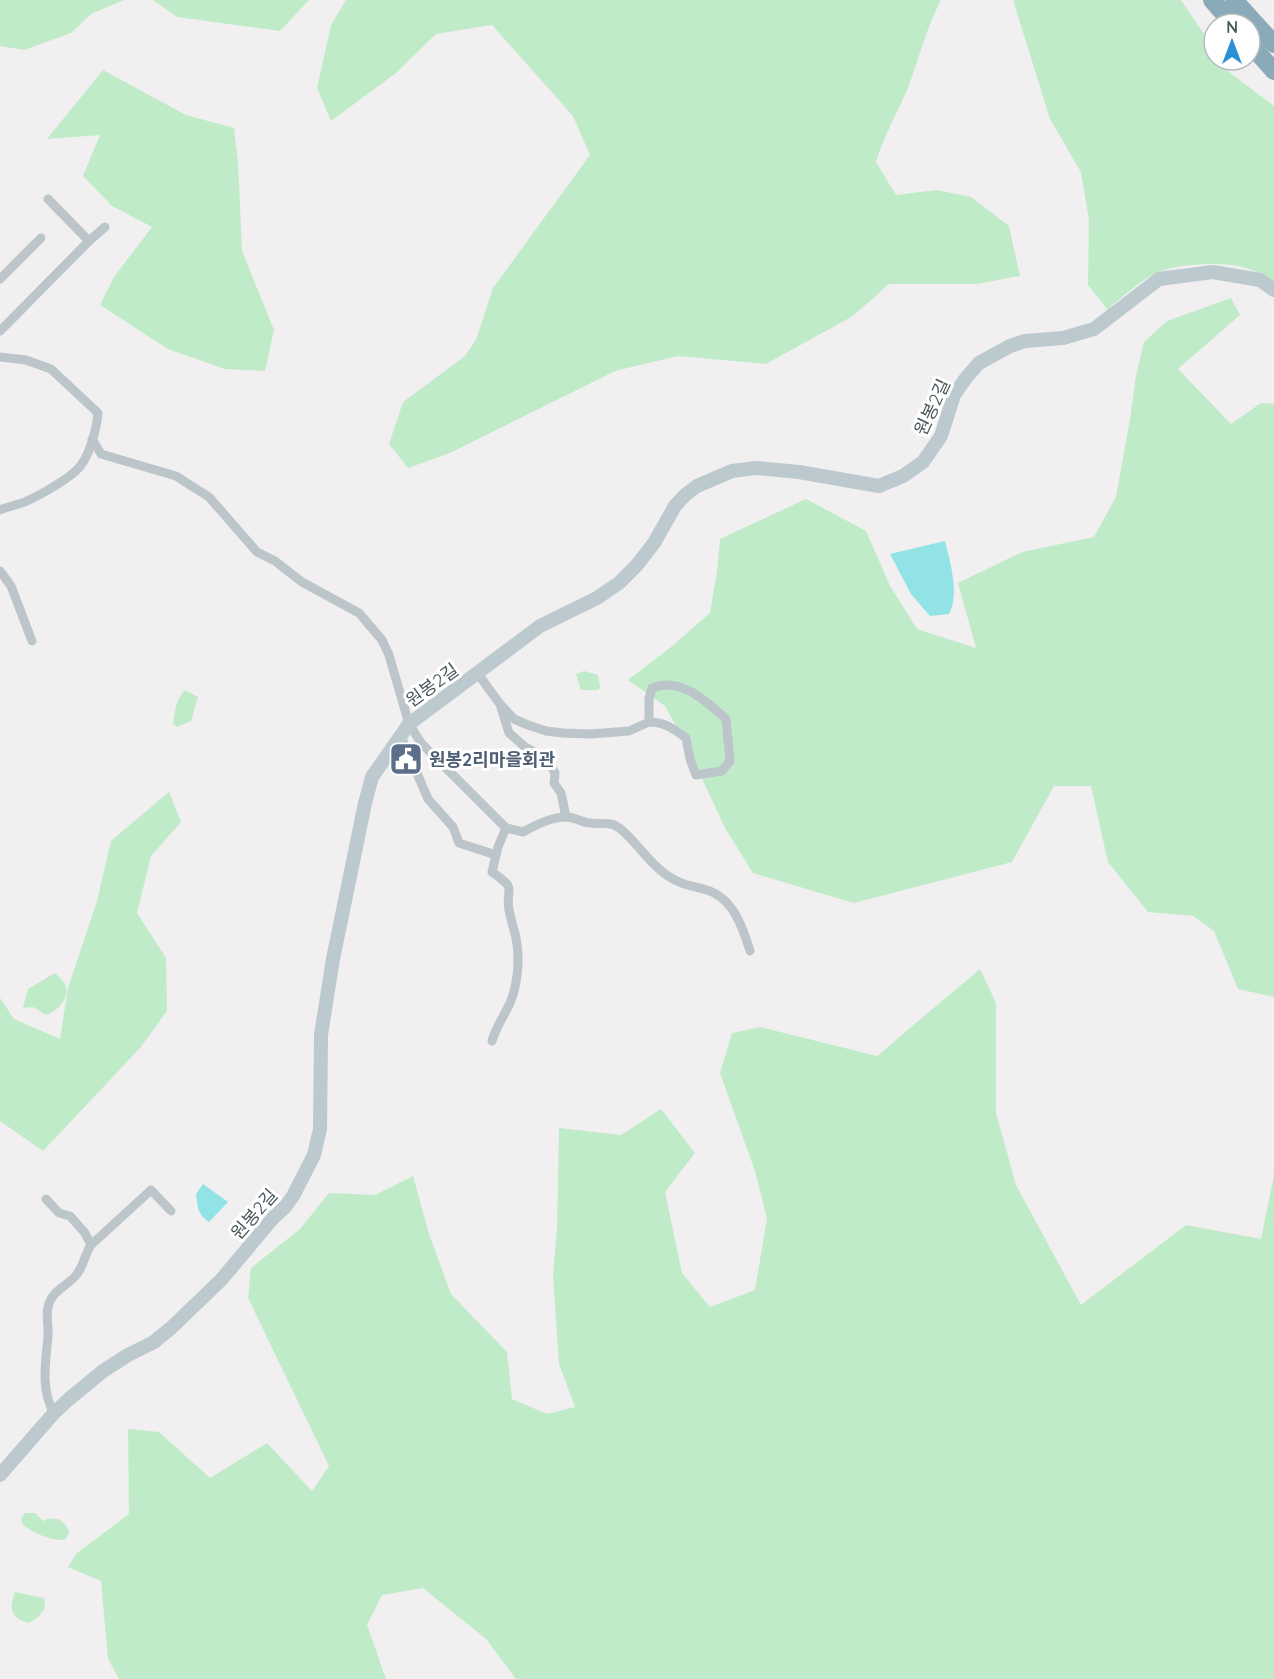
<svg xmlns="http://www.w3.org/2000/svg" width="1274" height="1679" viewBox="0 0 1274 1679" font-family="Quicksand,'Noto Sans KR',sans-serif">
<rect width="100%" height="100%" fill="#f1efef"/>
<g fill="#c0ebc9">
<path d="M0 0H124L91 14 71 33 24 50 0 46Z"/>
<path d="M153 0H309L280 31 177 17Z"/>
<path d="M346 0H941C926 28 919 59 908 88 897 113 884 136 876 162L896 195 937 190 971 197 1009 226 1020 276 977 284H889L853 316 766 364 678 356 615 371 450 453 408 468 389 444 403 402 465 356 476 340 493 288 590 155 573 116 492 25 436 34 396 73 331 121 317 88 331 25Z"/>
<path d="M1013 0H1181L1214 49V60H1221L1229 72 1274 106V284C1268 280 1261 274 1254 271 1231 260 1176 263 1154 274 1139 282 1125 295 1112 305L1108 310 1088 285 1089 220 1081 172 1050 119Z"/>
<path d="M103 70 186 115 234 128 238 162 242 251 274 330 265 371 225 369 168 349 100 305 114 277 152 227 112 206 83 176 100 135 47 139Z"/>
<path d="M1231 298 1240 315 1178 369 1231 424 1261 403 1274 404V997L1238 989 1214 931 1193 916 1148 912 1108 862 1091 786H1054L1012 862 854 903 753 873 725 828 686 744 665 706 628 680 671 647 710 613 717 572 720 539 806 499 866 531 890 586 917 629 976 648 958 583 1022 552 1094 537 1116 497 1130 419 1136 376 1144 342 1167 321Z"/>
<path d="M584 671 598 675 600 686 599 690H581L576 674Z"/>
<path d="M185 690 198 697 191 721 177 727 173 724C175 711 176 699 185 690Z"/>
<path d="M169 792 181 822 151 856 137 913 166 958 167 1011 140 1048 43 1151 0 1121V998L14 1019 60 1039 68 988 97 901 111 841Z"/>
<path d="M980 969 996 1003V1113L1016 1185 1081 1305 1186 1225 1261 1239 1274 1175V1679H516L486 1639 423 1588 382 1595 367 1625 386 1679H119L108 1659 101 1581 68 1567 76 1554 129 1514 128 1429 159 1432 210 1478 267 1443 312 1491 329 1466 248 1298 251 1268 300 1229 329 1193 375 1195 413 1176 429 1234 451 1294 507 1352 512 1399 547 1414 575 1407 559 1364 553 1275 557 1229 559 1128 621 1135 661 1109 695 1153 665 1192 682 1273 710 1307 755 1290 767 1218 755 1171 720 1073 732 1033 760 1027 877 1056Z"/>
<path d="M55 973C58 976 63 980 65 984 71 998 57 1012 46 1015L33 1007 23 1008 28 989Z"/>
<path d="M25 1513H35L43 1521C55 1515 66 1520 69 1533L65 1540C49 1540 36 1534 23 1525L21 1518Z"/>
<path d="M15 1592 44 1598 45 1608 38 1617 29 1623C10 1618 9 1609 15 1592Z"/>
</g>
<g fill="#91e3e5">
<path d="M945 541C950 562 960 594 949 614L930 616 911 594 890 554Z"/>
<path d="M203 1184 228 1202 209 1222C197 1214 198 1207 196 1194Z"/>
</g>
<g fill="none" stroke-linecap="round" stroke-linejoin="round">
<g stroke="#bbc5ca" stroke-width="9">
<path d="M89 241 105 227"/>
<path d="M0 279 41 238"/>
<path d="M0 331 89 241 48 199"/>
<path d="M0 357 26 360 51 369 98 413C97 427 90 454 81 465 73 477 40 495 27 501 18 505 9 506 0 510"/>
<path d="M92 439 101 454 176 476 190 485 209 497 257 552 275 561 302 582 359 613 382 640 389 655 409 724 421 743 506 828 498 847 492 872C519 891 505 885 509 910 511 920 514 929 516 938 520 958 518 984 510 1003 504 1016 496 1027 492 1041"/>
<path d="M0 571 11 586 32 641"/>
<path d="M478 674 500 704 509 733 525 747 547 759 555 773 554 783 561 793 566 817"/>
<path d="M500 704 514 719 528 725 546 731 563 733 591 734 629 731 649 722V699L652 688C680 676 706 701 726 719L730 761 722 771 696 775 690 759 686 738C674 729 665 722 649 722"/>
<path d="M401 736 428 799 453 827 459 843 496 855"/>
<path d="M506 828 523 832C536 825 551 817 566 817 574 817 581 822 589 823 607 825 611 819 626 834 641 848 651 865 668 876 681 885 693 886 707 890 733 898 743 928 750 951"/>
<path d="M46 1199 59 1213 70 1216 85 1233 91 1245"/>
<path d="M54 1413C40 1389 46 1361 48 1336 49 1323 44 1311 51 1299 57 1288 70 1284 77 1274 84 1265 85 1254 91 1245L151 1190 171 1211"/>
</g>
<path stroke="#bcc9cf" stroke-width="14" d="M0 1475 54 1413 69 1399 103 1371 128 1355 154 1342 171 1328 221 1280 273 1218 285 1207 293 1196 314 1155 320 1129 321 1035 333 959 365 803 372 777 409 724 540 626 597 598 619 583 637 565 654 543 675 506 685 495 697 486 732 471 756 468 799 472 879 486 903 476 923 462 941 436 954 395 966 378 979 363 1010 346 1025 341 1063 338 1094 329 1159 279 1213 272 1260 280 1274 290"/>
<g stroke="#8aaab9" stroke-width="18">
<path d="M1212 0 1233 24"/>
<path d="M1234 0 1274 44"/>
<path d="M1250 44 1274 71"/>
</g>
</g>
<defs>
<symbol id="civic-square" viewBox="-11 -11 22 22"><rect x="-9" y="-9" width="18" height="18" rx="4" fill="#5c6f8a" stroke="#fff"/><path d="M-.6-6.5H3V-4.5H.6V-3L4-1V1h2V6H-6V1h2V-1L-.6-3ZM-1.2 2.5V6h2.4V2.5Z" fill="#fff"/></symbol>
</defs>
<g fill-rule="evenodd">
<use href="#civic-square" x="387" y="740" width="38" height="38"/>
</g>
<g text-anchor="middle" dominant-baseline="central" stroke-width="6" stroke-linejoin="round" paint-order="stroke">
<g font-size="18" fill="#48555a" stroke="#fff">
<text transform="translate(932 407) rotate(-65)">원봉2길</text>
<text transform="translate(432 685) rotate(-36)">원봉2길</text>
<text transform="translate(254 1214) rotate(-49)">원봉2길</text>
</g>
<g font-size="18" font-weight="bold" fill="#4e5e75" stroke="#fff" text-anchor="start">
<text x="429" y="759">원봉2리마을회관</text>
</g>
</g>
<g transform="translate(1232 42)"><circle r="28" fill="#ffffff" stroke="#b6bbbd" stroke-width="1.5"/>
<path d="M0-4.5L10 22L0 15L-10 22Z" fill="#2892d2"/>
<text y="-9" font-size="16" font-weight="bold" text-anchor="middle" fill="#48555a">N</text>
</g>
</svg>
